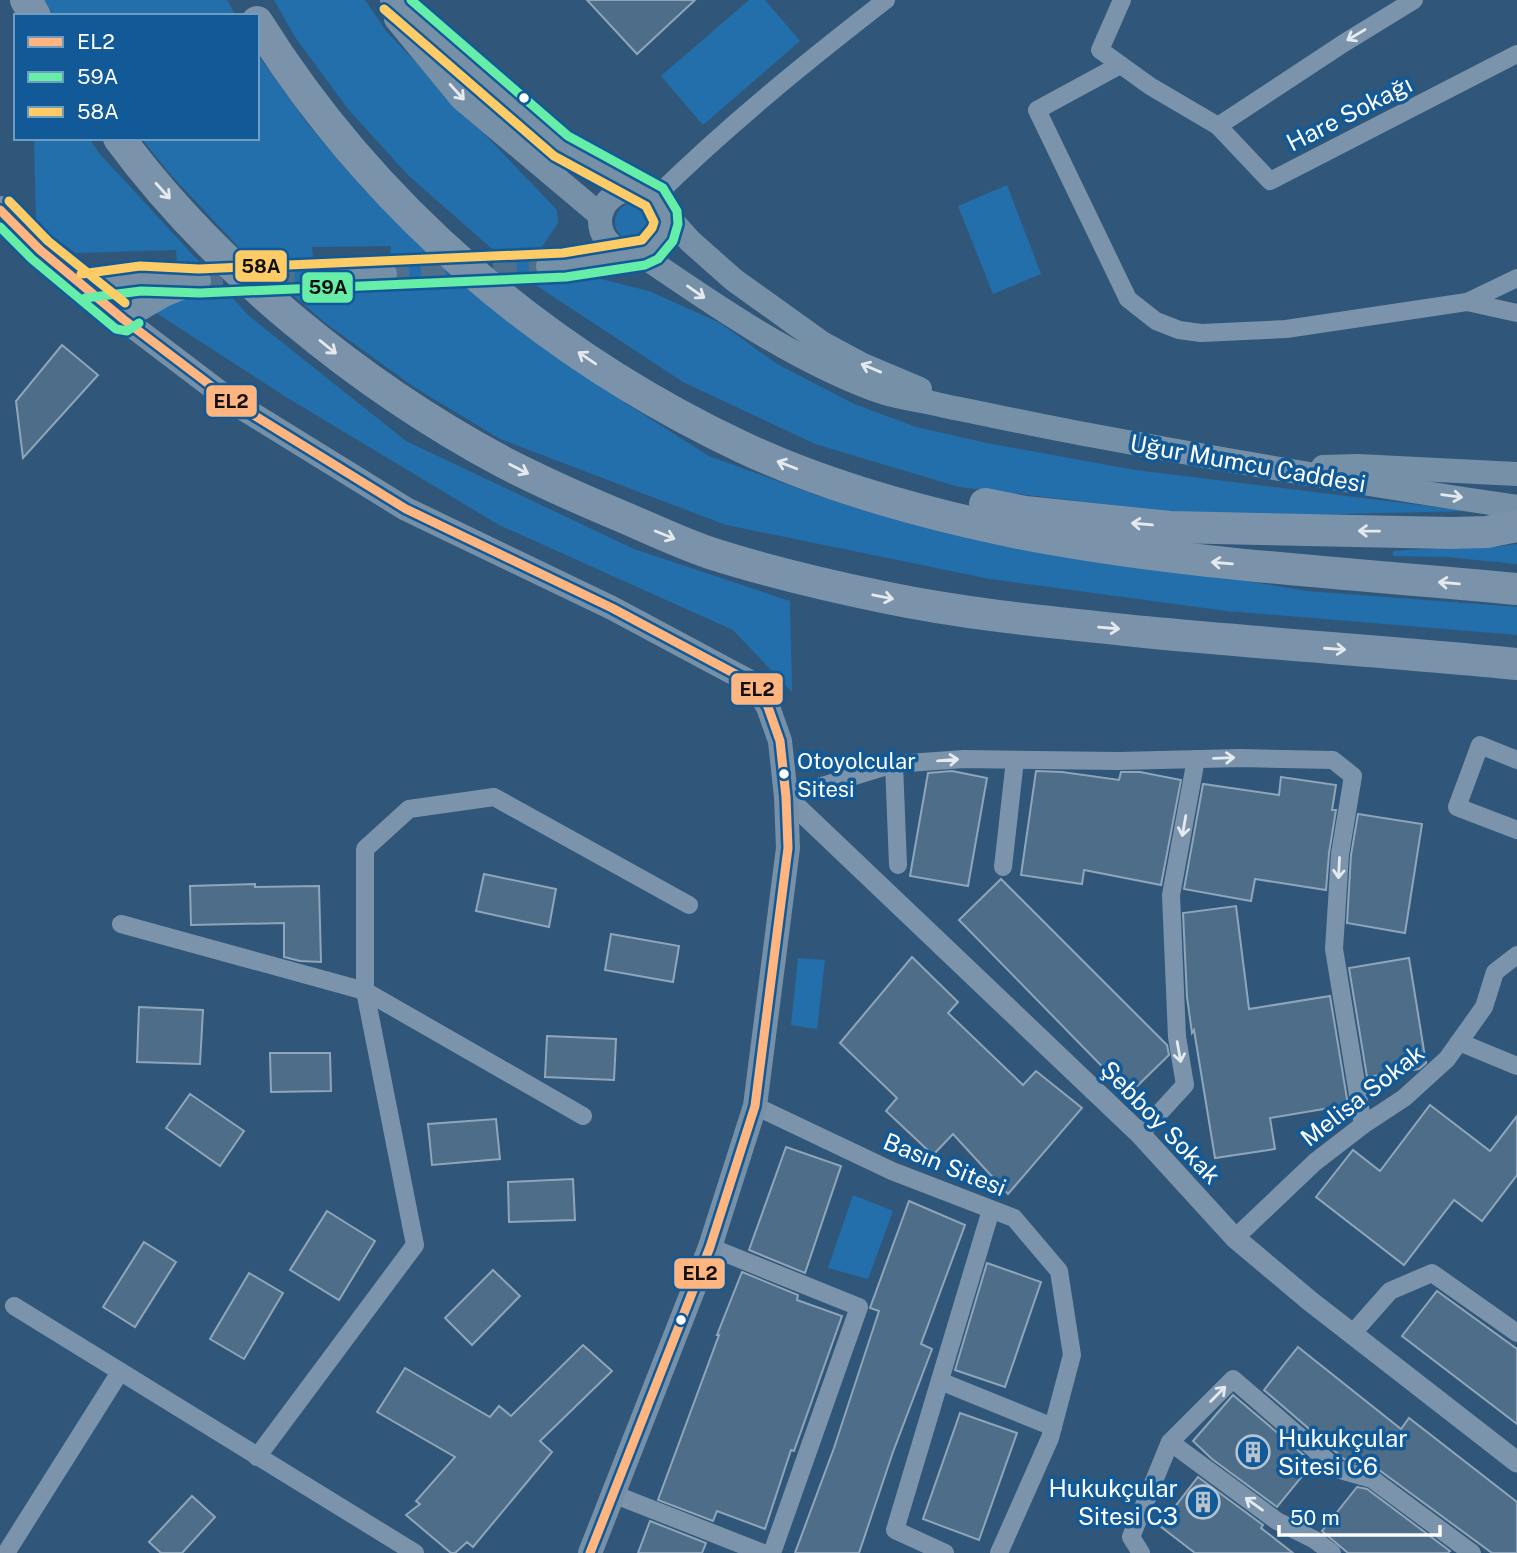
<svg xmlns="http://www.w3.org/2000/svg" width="1517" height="1553" viewBox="0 0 1517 1553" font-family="'Public Sans',sans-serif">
<rect width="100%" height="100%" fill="#305779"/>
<g fill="#236fac" fill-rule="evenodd">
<path d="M44 0H227L236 16H54Z"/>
<path d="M274 0H365L386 31 557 210 558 223 542 247 543 279 597 278 649 291 720 323 777 364 854 404 916 427 987 443 1135 470 1468 511 1256 516 1173 512 959 487 815 444 683 382 525 278 408 175 348 109 295 37Z"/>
<path d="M749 0H765L800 41 703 125 661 76Z"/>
<path d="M257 54 311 128 365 191 418 240 522 330 625 403 709 456 819 496 1054 550 1307 591 1517 607V635L1227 611 990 579 726 525 500 439 414 387 328 325 247 256 171 175 141 138H257ZM391 246 389 291 317 295 312 247Z"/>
<path d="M34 138H89L99 153 249 316 406 441 634 549 790 601 792 692 733 630 499 525 286 397 153 311 179 292 176 250 76 253 36 225Z"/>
<path d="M1007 185 1041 274 993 294 958 206Z"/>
<circle cx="634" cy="222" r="19"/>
<path d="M1517 544V564L1447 557 1395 556 1392 554 1394 551C1435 547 1476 551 1517 544Z"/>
<path d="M798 958 825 960 817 1029 791 1025Z"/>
<path d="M853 1195 893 1211 868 1279 828 1268Z"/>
</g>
<g fill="#4e6d88" stroke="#8fa5b9" stroke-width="2">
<path d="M587 0H695L637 54Z"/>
<path d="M62 345 98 375 23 458 16 401Z"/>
<path d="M952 771 987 778 968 886 910 876 928 773Z"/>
<path d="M1036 771 1062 772 1119 780 1121 772H1140L1181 780 1161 885 1084 870 1082 884 1021 875Z"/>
<path d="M1281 777 1336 785 1332 810H1336L1329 853 1326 890 1255 879 1251 901 1184 889 1203 784 1279 795Z"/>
<path d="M1358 814 1422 824 1405 933 1347 923 1351 855Z"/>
<path d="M484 874 556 889 549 927 476 911Z"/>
<path d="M1001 879 1167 1045 1169 1055 1129 1094 959 920Z"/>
<path d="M255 884V887L319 886 321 962 300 961 284 957V923L191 925 190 886Z"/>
<path d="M1236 906 1249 1009 1330 996 1348 1105 1270 1118 1275 1149 1215 1158 1194 1030 1192 1033 1187 997 1183 913Z"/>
<path d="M611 934 679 946 673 982 605 970Z"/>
<path d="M912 957 958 1002 948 1013 1023 1085 1036 1071 1082 1108 1008 1194 953 1134 933 1155 886 1111 897 1098 840 1043Z"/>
<path d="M1409 958 1426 1063 1419 1069 1367 1077 1349 968Z"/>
<path d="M139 1007 203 1010 200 1064 137 1062Z"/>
<path d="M547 1036 616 1039 614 1080 545 1077Z"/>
<path d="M270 1053H330L331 1091 271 1092Z"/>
<path d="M190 1094 244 1131 220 1166 166 1128Z"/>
<path d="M1430 1105 1490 1151 1517 1116V1175L1482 1221 1454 1200 1404 1265 1316 1197 1353 1150 1380 1171Z"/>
<path d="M496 1119 500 1159 432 1165 428 1124Z"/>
<path d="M786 1147 841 1166 805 1273 749 1250Z"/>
<path d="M573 1179 575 1220 509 1222 508 1182Z"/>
<path d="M909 1201 965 1225 921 1344 932 1349 893 1452 859 1553H795L834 1448 879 1311 870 1308Z"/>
<path d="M327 1211 375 1241 339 1300 290 1270Z"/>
<path d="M144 1242 176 1262 135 1327 103 1307Z"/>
<path d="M987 1263 1041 1282 1005 1387 955 1370Z"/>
<path d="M493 1270 520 1296 472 1345 445 1318Z"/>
<path d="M742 1272 798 1295 797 1300 842 1316 794 1451 791 1450 765 1529 717 1511 713 1521 658 1500 719 1335H717Z"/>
<path d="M249 1273 283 1293 244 1359 210 1339Z"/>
<path d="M1437 1291 1517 1349V1424L1402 1336Z"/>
<path d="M583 1345 612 1371 540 1441 552 1452 473 1547 467 1542 455 1553H451L406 1515 420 1504 416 1501 455 1457 377 1412 405 1368 490 1417 499 1406 511 1416Z"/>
<path d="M1298 1347 1401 1429 1409 1418 1517 1502V1553H1492L1379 1470 1344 1459 1264 1390Z"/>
<path d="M1233 1395 1313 1463 1277 1507 1212 1459 1193 1441Z"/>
<path d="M960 1413 1017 1433 979 1540 923 1519Z"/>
<path d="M1198 1477 1263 1525 1261 1528 1293 1553H1195L1160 1526Z"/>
<path d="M1357 1487 1367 1489 1450 1551 1448 1553H1348L1322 1531Z"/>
<path d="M192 1496 215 1517 182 1553H161L149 1542Z"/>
<path d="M650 1521 706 1543 702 1553H638Z"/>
</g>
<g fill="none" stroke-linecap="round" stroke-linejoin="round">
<g stroke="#4f708d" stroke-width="24" stroke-dasharray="24 12" stroke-linecap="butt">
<path d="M385 274 548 266"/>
<path d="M199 281 315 277"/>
</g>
<g stroke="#7b94ab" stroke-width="18">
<path d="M1122 0 1100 50 1150 86 1218 126 1270 181 1517 54"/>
<path d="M1120 65 1037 110 1128 299 1156 321 1179 330 1201 333 1286 329 1467 302 1517 278"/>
<path d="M1218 126 1344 43 1414 0"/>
<path d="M655 197C727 126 806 62 886 0"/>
<path d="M1467 302 1517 313"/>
<path d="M1517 760 1480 745 1457 807 1517 830"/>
<path d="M894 764 898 865"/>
<path d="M786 797 894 764 964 759 1119 761 1241 758 1333 760 1353 776 1340 854 1334 949 1363 1125"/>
<path d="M1003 867 1015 760"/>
<path d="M121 924 365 991 583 1116"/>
<path d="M1459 1042 1517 1066"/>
<path d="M755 1106 892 1171 1014 1218 1059 1271 1072 1355 1050 1438 999 1553"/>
<path d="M1140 1134 1185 1085 1177 1037 1171 895 1196 759"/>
<path d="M1235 1238 1315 1162 1363 1125 1404 1098 1447 1059 1484 1007 1495 972 1517 955"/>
<path d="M710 1247 859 1307 772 1553"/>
<path d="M14 1306 415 1553"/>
<path d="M1352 1334 1390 1291 1432 1273 1517 1333"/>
<path d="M940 1381 1053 1427"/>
<path d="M1170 1442 1277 1521 1315 1540 1332 1553"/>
<path d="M257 1457 415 1245 365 991V849L409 809 494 797 689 905"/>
<path d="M613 1494 763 1553"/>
<path d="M6 1553 120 1372"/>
<path d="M945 1553 895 1530 991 1210"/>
<path d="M1141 1553 1131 1537 1170 1442 1233 1379 1337 1469 1372 1479 1472 1553"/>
</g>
<path stroke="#7b94ab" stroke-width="21" d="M786 797 1140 1134 1235 1238 1310 1301 1517 1462"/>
<g stroke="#7690a8" stroke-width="24">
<path d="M392 0 561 146 655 197 665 213 690 241 734 280 822 343 863 365 920 389"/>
<path d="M396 19 461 98 600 215"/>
<path d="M630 254C586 244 592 189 638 189"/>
<path d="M640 254C713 304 789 357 873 389 895 398 921 400 945 406 995 416 1044 427 1095 436 1235 462 1376 486 1517 507"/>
<path d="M548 266 640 254C659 246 667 233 665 213"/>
<path d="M315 277 385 274"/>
<path d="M199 281 166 294 123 319 231 401 406 509 612 608 754 684 768 707 780 741 786 797 788 848 755 1106 710 1247 590 1553"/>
<path d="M83 286C121 278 156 275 194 280"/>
<path d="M1323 467 1358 466 1517 474"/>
</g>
<path stroke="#7893a9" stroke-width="28" d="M0 210 40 250 123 319"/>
<g stroke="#7b93aa" stroke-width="32">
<path d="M26 0 35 16"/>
<path d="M257 22C373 208 545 354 742 447 829 488 926 514 1019 533 1183 565 1351 573 1517 589"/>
<path d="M119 138C215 268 361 386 503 462 540 481 578 498 616 514 647 527 678 542 710 553 766 571 825 585 883 597 969 615 1057 623 1145 632 1269 644 1393 652 1517 664"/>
<path d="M985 504 1025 512 1170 527 1451 533 1487 532 1517 526"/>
</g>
<defs>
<path id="bus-1" d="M0 210 40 250 123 319 231 401 406 509 612 608 754 684 768 707 780 741 786 797 788 848 755 1106 710 1247 590 1553"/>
<g id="bus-2">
<path d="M0 227 32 259 116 329 127 331 139 323"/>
<path d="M85 298 141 291 200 293 566 277 645 265 658 259 673 241 678 224 677 211 663 188 568 136 411 0"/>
</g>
<g id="bus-3">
<path d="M9 201 48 241 125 303"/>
<path d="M81 274 140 266 199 269 563 253 642 240 652 228 654 222 646 206 554 156 384 9"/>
</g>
</defs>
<use href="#bus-1" stroke="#125a97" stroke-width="14"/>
<use href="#bus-2" stroke="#125a97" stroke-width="14"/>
<use href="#bus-3" stroke="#125a97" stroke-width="14"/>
<use href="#bus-1" stroke="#ffb580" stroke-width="9"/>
<use href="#bus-2" stroke="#66eda8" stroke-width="9"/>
<use href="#bus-3" stroke="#fdcc66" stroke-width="9"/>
</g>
<defs><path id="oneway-shaft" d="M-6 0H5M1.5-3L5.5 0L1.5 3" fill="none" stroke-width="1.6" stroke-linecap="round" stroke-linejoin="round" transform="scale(1.75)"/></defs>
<g stroke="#e5eaee">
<use href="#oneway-shaft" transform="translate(1356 35) rotate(149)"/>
<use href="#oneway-shaft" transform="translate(1224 758) rotate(-2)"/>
<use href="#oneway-shaft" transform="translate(948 760) rotate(-5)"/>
<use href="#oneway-shaft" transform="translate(1184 826) rotate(100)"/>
<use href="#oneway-shaft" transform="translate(1339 868) rotate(93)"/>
<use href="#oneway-shaft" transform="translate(1179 1052) rotate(80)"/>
<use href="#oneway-shaft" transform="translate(1218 1394) rotate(-45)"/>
<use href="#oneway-shaft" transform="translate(1254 1504) rotate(-144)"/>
</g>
<g stroke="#e4e9ee">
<use href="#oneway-shaft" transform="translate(457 92) rotate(48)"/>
<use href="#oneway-shaft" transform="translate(696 292) rotate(35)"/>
<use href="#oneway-shaft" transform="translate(871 368) rotate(-157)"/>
<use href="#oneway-shaft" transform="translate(1452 496) rotate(8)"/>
</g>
<g stroke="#e5e9ee">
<use href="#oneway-shaft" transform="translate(163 191) rotate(48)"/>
<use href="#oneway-shaft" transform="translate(328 347) rotate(39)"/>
<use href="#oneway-shaft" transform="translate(587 358) rotate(-146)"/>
<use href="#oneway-shaft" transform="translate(787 465) rotate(-159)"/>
<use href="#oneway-shaft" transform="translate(519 469) rotate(27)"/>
<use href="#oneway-shaft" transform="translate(1142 524) rotate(-175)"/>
<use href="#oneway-shaft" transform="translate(1369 531) rotate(-179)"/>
<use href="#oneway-shaft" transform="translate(665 535) rotate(22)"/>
<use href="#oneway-shaft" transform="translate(1222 563) rotate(-175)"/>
<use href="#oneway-shaft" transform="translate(1449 583) rotate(-175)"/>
<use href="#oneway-shaft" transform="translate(883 597) rotate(11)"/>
<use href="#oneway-shaft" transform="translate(1109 628) rotate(5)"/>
<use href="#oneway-shaft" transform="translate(1335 649) rotate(4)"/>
</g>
<defs>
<symbol id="building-ring" viewBox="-11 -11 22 22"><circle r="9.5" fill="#125a97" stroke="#b7c4d0" stroke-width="1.5"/><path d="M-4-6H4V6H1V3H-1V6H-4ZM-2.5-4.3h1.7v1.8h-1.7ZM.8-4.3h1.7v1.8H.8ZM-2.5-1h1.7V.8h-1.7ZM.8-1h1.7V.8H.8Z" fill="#b7c4d0"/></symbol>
</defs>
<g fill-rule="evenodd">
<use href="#building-ring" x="1234" y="1433" width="38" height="38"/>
<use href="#building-ring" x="1184" y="1483" width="38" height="38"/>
</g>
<g fill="#fff" stroke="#125a97" stroke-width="2.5">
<circle cx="524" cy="98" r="6"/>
<circle cx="784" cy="774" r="6"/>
<circle cx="681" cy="1320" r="6"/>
</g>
<g text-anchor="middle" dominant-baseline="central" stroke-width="7" stroke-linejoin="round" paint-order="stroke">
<g font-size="22" fill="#fff" stroke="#125a97" text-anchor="start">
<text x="797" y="761">Otoyolcular<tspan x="797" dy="28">Sitesi</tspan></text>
</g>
<g font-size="24" fill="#fff" stroke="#125a97">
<text transform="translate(1349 113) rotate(-27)">Hare Sokağı</text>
<text transform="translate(1248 463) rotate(10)">Uğur Mumcu Caddesi</text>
<text transform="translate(1362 1095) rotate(-38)">Melisa Sokak</text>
<text transform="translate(1161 1122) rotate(46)">Şebboy Sokak</text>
<text transform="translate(945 1164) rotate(22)">Basın Sitesi</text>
</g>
<g font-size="24" fill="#fff" stroke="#125a97" text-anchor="start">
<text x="1278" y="1438">Hukukçular<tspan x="1278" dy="28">Sitesi C6</tspan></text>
<text x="1178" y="1488" text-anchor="end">Hukukçular<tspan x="1178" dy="28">Sitesi C3</tspan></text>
</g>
</g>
<g stroke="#125a97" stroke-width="2.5">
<rect x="234" y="249" width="54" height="34" rx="7" fill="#fdcc66"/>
<rect x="301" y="271" width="53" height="33" rx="7" fill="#66eda8"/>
<rect x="205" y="384" width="53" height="34" rx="7" fill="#ffb580"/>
<rect x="730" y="672" width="54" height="34" rx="7" fill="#ffb580"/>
<rect x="673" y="1257" width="53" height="33" rx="7" fill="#ffb580"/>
</g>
<g font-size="19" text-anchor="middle" font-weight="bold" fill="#111">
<text x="261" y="273">58A</text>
<text x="328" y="294">59A</text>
<text x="231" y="408">EL2</text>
<text x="757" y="696">EL2</text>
<text x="700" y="1280">EL2</text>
</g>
<rect x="14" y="14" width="245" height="126" fill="#125a97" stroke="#719cc1" stroke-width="2"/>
<rect x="28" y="37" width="35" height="10" fill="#ffb580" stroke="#719cc1" stroke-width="2"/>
<text x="77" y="49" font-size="21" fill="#ffffff">EL2</text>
<rect x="28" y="72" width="35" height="10" fill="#66eda8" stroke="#719cc1" stroke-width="2"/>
<text x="77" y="84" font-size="21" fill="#ffffff">59A</text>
<rect x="28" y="107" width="35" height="10" fill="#fdcc66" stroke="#719cc1" stroke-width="2"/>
<text x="77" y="119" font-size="21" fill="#ffffff">58A</text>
<path d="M1279 1525v10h161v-10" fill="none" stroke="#ffffff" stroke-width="3.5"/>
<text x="1290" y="1525" font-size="21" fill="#ffffff" stroke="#125a97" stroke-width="5" paint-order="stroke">50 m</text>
</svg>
